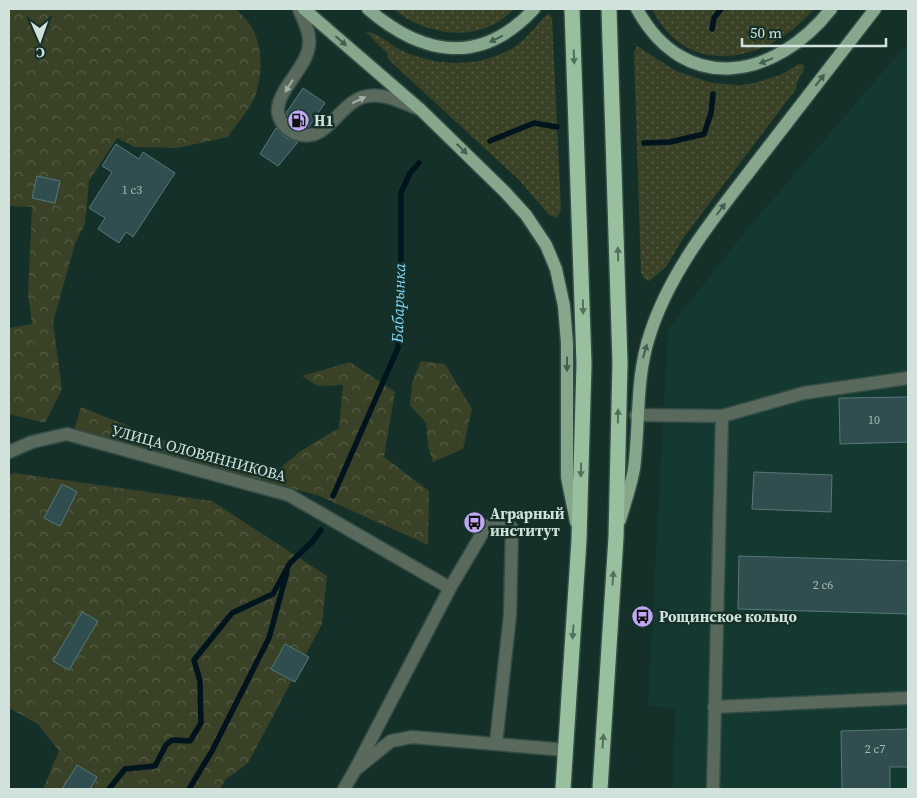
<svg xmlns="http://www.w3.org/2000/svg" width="917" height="798" viewBox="0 0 917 798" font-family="'Source Serif 4',serif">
<defs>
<pattern id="grass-dots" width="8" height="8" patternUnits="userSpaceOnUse" patternTransform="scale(1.25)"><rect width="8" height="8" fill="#394227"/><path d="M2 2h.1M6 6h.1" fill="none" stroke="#555d46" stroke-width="1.8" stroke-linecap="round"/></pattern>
<pattern id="forest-crowns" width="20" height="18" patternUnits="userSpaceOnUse" patternTransform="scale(1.25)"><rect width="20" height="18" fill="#394227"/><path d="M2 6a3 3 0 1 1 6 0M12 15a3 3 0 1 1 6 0" fill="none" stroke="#555d46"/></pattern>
</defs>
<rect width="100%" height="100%" fill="#153029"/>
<path fill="#133930" d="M908 43V789H673L675 708 648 706 668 329 750 226Z"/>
<g fill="url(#grass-dots)">
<path d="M393 9H514C481 44 428 37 393 9Z"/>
<path d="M652 9H814C770 61 688 82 652 9Z"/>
<path d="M549 13 552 18 561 209 557 218 549 215 519 180 389 60 387 53 366 32C379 32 391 46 403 51 440 68 487 68 520 43 531 34 538 22 549 13Z"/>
<path d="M637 46 676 71 712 83 740 85 754 83 780 75 799 64 804 65C805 74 796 77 796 89L684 237 666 267 649 281 644 279 641 272 634 52Z"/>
</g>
<g fill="url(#forest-crowns)">
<path d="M9 9H235C262 29 265 63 256 94 251 109 236 124 228 137L177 148 135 147 117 138 89 181 85 224 76 241 53 322 62 389 45 423 9 414V328L32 324 28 295 32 207 9 206Z"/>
<path d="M421 361 445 364 472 409 463 449 433 462 428 446 426 423 410 405 412 383Z"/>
<path d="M350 362 395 392 384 457 429 491 428 545 317 495 73 433 81 407 229 466 274 473 302 450 339 428 343 385 318 386 302 376Z"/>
<path d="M14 473 212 501 327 576 322 624 248 763 226 779 220 789H43L59 751 38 724 9 708V475Z"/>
</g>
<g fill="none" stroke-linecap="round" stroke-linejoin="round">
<g stroke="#00141d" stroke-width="5.5">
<path d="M712 29 714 18 721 9"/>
<path d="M490 141 534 123 557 127"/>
<path d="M644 143 670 142 704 134 711 113 713 94"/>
<path d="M333 496 398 348 401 289V193L410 173 419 163"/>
<path d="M109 789 125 769 155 766 166 745 172 740 190 741 201 723 200 681 194 660 232 613 273 594 290 563 312 542 321 530"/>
<path d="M189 789 212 751 269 638 287 572"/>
</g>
</g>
<g fill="#304e50" stroke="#577778">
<path d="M303 88 325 103 309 127H306L293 123 286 113Z"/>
<path d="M276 128 286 138 298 142 278 166 260 154Z"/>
<path d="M116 144 139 159 143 152 175 173 133 237 126 232 119 243 98 229 105 218 89 208 112 172 102 166Z"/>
<path d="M37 176 60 181 55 203 32 198Z"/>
<path d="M908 397V442L840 444 839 398Z"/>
<path d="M754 472 832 475 831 512 752 509Z"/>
<path d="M62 484 77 492 60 526 44 518Z"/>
<path d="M739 556 908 561V614L738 609Z"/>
<path d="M82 612 98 621 69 670 53 661Z"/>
<path d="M285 644 309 657 295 682 271 669Z"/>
<path d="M908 729V767H890V789H842L841 731Z"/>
<path d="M77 765 97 777 90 789H62Z"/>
</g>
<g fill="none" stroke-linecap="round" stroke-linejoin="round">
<defs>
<g id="minor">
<path d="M299 9C303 20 311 33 309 45 307 68 275 92 278 113 280 122 286 129 294 133 328 147 338 100 368 96 385 93 403 103 419 109"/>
<path d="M636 415 722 416 804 393 908 378"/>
<path d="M9 452 32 442 67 434 289 495 450 588"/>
<path d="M714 707 908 698"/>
<path d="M355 770 450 588 486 527 502 520 512 528 510 615 496 743"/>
<path d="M344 789 355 770 391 741 412 737 566 750"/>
<path d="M713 789 722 416"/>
</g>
<g id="major">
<path d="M304 9 421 110 505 192 526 215 546 245 556 269 564 306 567 343V477L576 522"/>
<path d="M368 9C423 56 481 66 534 9"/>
<path d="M637 9C685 97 776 79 831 9"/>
<path d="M620 520C625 503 631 486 634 469 640 423 635 379 650 334 671 268 718 213 759 159 798 109 836 59 875 9"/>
</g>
<g id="highway">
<path d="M563 789 579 540 584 364 572 9"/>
<path d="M600 789 616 537 620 363 609 9"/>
</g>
</defs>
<use href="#minor" stroke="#334c46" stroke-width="15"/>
<use href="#major" stroke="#334c46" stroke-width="15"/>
<use href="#highway" stroke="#334c46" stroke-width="18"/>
<use href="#minor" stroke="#59695b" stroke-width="12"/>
<use href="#major" stroke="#86a78b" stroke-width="12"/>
<use href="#highway" stroke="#98c09e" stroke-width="15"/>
</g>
<defs><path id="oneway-solid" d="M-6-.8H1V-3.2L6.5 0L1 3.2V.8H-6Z" transform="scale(1.25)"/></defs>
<g fill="#426050">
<use href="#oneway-solid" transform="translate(496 39) rotate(154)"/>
<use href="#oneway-solid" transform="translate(341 41) rotate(41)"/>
<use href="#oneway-solid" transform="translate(766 61) rotate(158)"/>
<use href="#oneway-solid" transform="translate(820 80) rotate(-52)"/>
<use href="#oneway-solid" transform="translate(462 149) rotate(44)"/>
<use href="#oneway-solid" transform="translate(721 209) rotate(-53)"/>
<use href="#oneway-solid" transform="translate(645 351) rotate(-74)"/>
<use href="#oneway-solid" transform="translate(567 364) rotate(90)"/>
</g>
<g fill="#50715e">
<use href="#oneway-solid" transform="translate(574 57) rotate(88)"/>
<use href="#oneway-solid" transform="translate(618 254) rotate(-91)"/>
<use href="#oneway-solid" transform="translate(583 307) rotate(89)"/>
<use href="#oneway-solid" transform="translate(618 416) rotate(-89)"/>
<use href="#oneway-solid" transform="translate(581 470) rotate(91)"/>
<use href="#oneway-solid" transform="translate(613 578) rotate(-86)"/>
<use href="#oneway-solid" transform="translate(573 632) rotate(94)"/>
<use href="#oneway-solid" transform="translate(603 741) rotate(-86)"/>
</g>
<g fill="#a1b1a8">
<use href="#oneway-solid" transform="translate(289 86) rotate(122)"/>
<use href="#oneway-solid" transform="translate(359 100) rotate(-25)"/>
</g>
<defs>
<symbol id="fuel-disc" viewBox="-11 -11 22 22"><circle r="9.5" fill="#c1a8f3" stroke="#153029"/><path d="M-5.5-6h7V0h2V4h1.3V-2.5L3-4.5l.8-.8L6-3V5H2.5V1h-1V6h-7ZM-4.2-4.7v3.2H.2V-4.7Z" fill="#111"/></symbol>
<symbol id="bus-disc" viewBox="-11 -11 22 22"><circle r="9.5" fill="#c1a8f3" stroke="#153029"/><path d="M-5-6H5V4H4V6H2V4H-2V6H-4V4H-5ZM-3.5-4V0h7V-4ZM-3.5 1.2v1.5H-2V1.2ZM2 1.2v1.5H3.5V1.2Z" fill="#111"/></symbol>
</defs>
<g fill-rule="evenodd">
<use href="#fuel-disc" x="286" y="108" width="25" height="25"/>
<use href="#bus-disc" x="462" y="510" width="25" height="25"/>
<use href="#bus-disc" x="630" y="604" width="25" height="25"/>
</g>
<g text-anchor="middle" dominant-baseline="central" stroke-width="5" stroke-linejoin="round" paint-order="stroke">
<g font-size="12" fill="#a9bcb9">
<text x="132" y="190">1 с3</text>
<text x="874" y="420">10</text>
<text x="823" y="585">2 с6</text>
<text x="875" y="749">2 с7</text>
</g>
<g font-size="15" font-weight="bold" fill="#d1e1dc" stroke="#153029" text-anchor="start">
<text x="314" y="120">Н1</text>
<text x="490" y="513">Аграрный<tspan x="490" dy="17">институт</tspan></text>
<text x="659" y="616">Рощинское кольцо</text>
</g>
<g font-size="15" fill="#d1e1dc" stroke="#153029">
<text transform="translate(199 453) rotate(15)">УЛИЦА ОЛОВЯННИКОВА</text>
</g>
<g font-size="16" font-style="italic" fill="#84d9f9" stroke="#153029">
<text transform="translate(398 303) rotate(-88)">Бабарынка</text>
</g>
</g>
<rect width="917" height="798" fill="none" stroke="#d1e1dc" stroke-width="20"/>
<g transform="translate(40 40) rotate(178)" stroke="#153029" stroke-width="4" paint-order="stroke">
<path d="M0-4L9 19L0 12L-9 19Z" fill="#d1e1dc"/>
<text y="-8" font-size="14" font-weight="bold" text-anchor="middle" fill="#d1e1dc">С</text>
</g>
<path d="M742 38v8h144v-8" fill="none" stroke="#d1e1dc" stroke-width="2.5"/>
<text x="750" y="38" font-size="15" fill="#d1e1dc" stroke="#153029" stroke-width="4" paint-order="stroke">50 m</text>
</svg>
